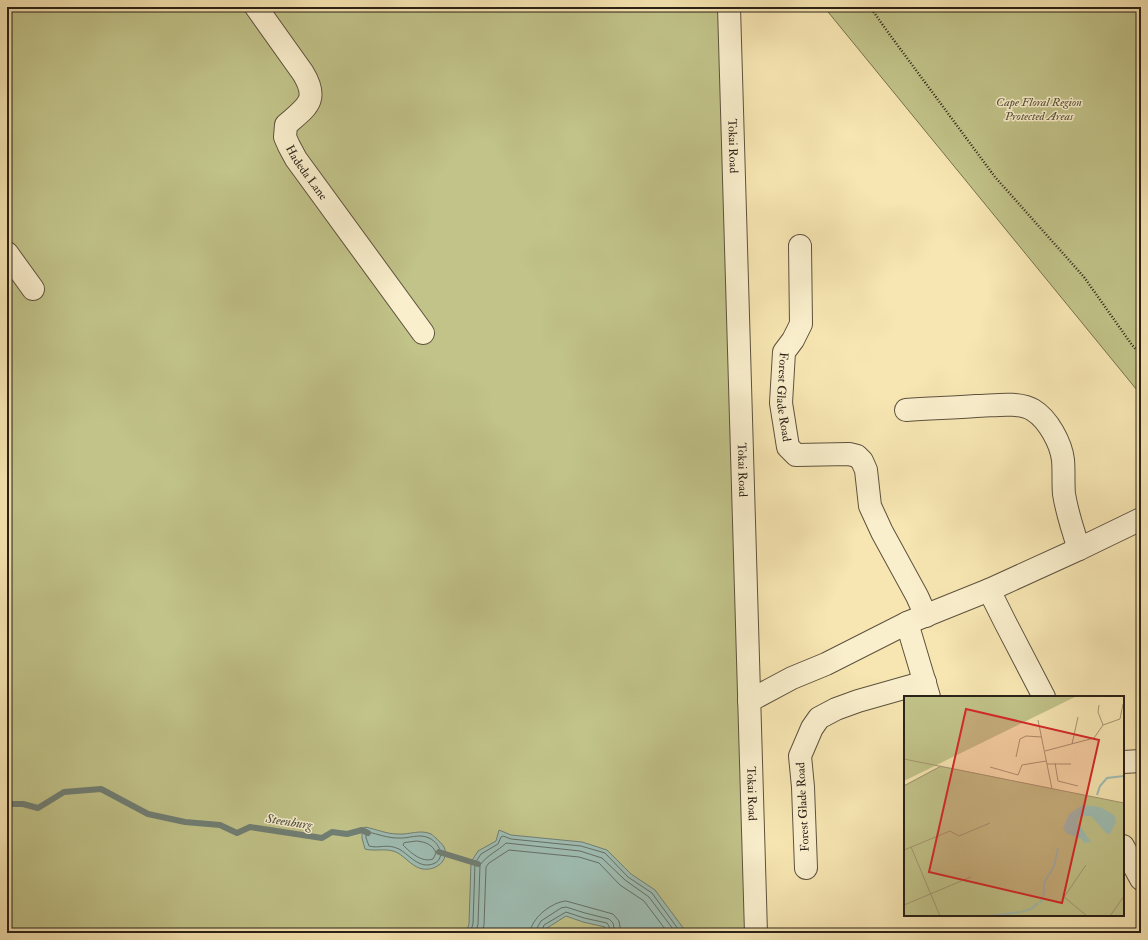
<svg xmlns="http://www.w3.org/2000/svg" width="1148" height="940" viewBox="0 0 1148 940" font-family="'IM FELL Double Pica',serif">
<rect width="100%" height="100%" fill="#f7e6b2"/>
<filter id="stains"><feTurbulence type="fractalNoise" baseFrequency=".005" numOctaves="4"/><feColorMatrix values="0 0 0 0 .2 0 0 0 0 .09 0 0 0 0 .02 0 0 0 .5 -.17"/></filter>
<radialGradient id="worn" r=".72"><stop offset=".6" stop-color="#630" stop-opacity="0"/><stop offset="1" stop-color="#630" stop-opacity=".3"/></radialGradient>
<g fill="#c1c389" stroke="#767250">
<path d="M7 7H729L756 933H7Z"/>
<path d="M824 7H1141V395Z"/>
</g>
<g fill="#9fbeb4" stroke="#707f75">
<path d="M365 827C376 829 386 834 398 834 409 835 420 829 431 834 434 836 433 836 436 838 438 841 442 843 444 847 450 860 436 871 423 869 414 868 406 858 398 853 387 847 376 852 365 849L362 838V830Z"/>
<path d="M499 830 511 835 582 842 607 850 631 874 655 890 684 929 685 933H607L605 927 583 922 566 916 547 928 544 933H466L469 924 471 862 478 851 496 841Z"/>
</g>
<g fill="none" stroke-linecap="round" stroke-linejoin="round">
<g stroke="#647066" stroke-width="1">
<path d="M368 832C378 834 387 838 398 838 408 839 419 833 429 838 442 844 447 863 428 865 417 866 408 854 399 849 386 843 380 849 369 846L366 838V833Z"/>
<path d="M417 841C426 842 433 845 436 853L433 859C422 863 411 853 403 845L404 843Z"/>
<path d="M470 933 473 924 475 863 481 854 498 844 501 837 503 836 511 839 581 846 605 853 628 877 652 893 681 933"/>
<path d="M476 933 478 924 480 865C487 855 498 851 506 843L580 851 602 858 625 880 649 897 676 933"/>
<path d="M482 933 484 925 486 867 489 863 509 850 579 857 599 863 620 885 644 901 668 933"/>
<path d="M530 933C531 918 552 902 566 901L613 914 619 921 621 933"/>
<path d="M536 933 537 928 541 921 561 908 566 907 585 913 609 919 613 923 615 933"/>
<path d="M541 933 544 925 566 912 584 918 607 923 609 926 610 933"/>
</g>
<g stroke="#707f75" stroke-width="6">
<path d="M7 804H23L38 808 64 792 101 789 148 814 185 822 220 825 237 833 250 827 322 838 332 832 347 834 362 830 368 833"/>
<path d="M439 852 478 864"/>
</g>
<defs>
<g id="minor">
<path id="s1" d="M256 7 303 73C320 101 306 107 286 125L285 137 289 146 296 159 423 333"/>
<path id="s2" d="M729 7 756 933"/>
<path id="s3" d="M800 246 801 324 793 340 784 352 781 403 788 447 796 455 849 454 857 456 862 461 866 470 870 506 882 532 917 596 926 616"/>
<path d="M7 253 33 289"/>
<path d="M906 410C929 408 952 408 976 406 992 406 1018 401 1033 410 1048 419 1061 443 1063 460 1064 471 1063 483 1064 494 1067 513 1073 531 1079 549"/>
<path d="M989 590 1005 622 1044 697"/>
<path d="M907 623 929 697"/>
<path d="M749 701 792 678 826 664 907 623 989 590 1079 549 1141 519"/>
<path d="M1123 762 1141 761"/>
<path d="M1123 846 1141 879"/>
<path d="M806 868 803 787 800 756 812 728 819 718 836 709 858 701 925 682"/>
</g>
</defs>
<use href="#minor" stroke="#5d523e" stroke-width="24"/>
<path stroke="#2a2117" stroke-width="2.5" stroke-dasharray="1 2" stroke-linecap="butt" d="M870 7 890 35 995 177 1084 277 1132 345 1141 355"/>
<use href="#minor" stroke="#faefcd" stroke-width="22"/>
</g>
<g text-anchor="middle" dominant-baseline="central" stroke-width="3" stroke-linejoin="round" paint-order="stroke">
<g font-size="12" font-style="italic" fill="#575239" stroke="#faefcd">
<text x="1039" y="102">Cape Floral Region<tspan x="1039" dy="14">Protected Areas</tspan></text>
</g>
<g font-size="12" fill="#2a2117" stroke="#faefcd">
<text stroke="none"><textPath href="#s2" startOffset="139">Tokai Road</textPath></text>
<text stroke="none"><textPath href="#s1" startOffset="198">Hadeda Lane</textPath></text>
<text stroke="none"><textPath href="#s3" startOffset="156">Forest Glade Road</textPath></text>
<text stroke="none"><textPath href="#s2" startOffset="463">Tokai Road</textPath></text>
<text stroke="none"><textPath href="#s2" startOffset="787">Tokai Road</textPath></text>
<text transform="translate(803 807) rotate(-93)">Forest Glade Road</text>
</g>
<g font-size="13" font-style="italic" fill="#4d5046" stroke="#faefcd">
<text transform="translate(289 822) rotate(9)">Steenburg</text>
</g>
</g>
<g transform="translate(904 696)">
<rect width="220" height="220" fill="#f7e6b2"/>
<path d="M0 0H173L0 85ZM37 70 220 107V220H0V89Z" fill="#c1c389"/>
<path d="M179 109 196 111 210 119 212 126 206 138 202 137 187 120H181L176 121 173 126 187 146 180 147 178 143 162 137 159 132 165 118Z" fill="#9fbeb4"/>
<path fill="none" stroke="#9fbeb4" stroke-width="2" d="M193 99 196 90 203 82 220 80M136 207 140 197V187L150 170 154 152M117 216 127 213 134 207M86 220 116 216"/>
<path fill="none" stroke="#a59774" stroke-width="1" d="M195 9 194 16 199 29M134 24 148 93M168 48 174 21M141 55 190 42 199 29 216 23 219 8M112 61 116 43 122 40 138 41M0 63 220 107M151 67 154 85 174 90M143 68H167M86 71 114 79 118 69 142 65M0 90 37 70M7 151 36 220M0 154 46 135 55 140 86 127M182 169 160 201 183 220M0 209 67 181M206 220 220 200"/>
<path fill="#d62828" fill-opacity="0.15" stroke="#d62828" stroke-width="2" d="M62 13 195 44 158 207 25 176Z"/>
<rect width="220" height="220" fill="none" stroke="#2a2117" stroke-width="2"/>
</g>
<rect width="1148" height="940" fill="none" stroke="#f7e6b2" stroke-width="24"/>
<rect x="8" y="8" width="1132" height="924" fill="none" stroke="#2a2117" stroke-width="2"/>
<rect x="12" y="12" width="1124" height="916" fill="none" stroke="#2a2117"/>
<rect width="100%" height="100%" filter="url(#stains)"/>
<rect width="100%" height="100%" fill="url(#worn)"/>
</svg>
